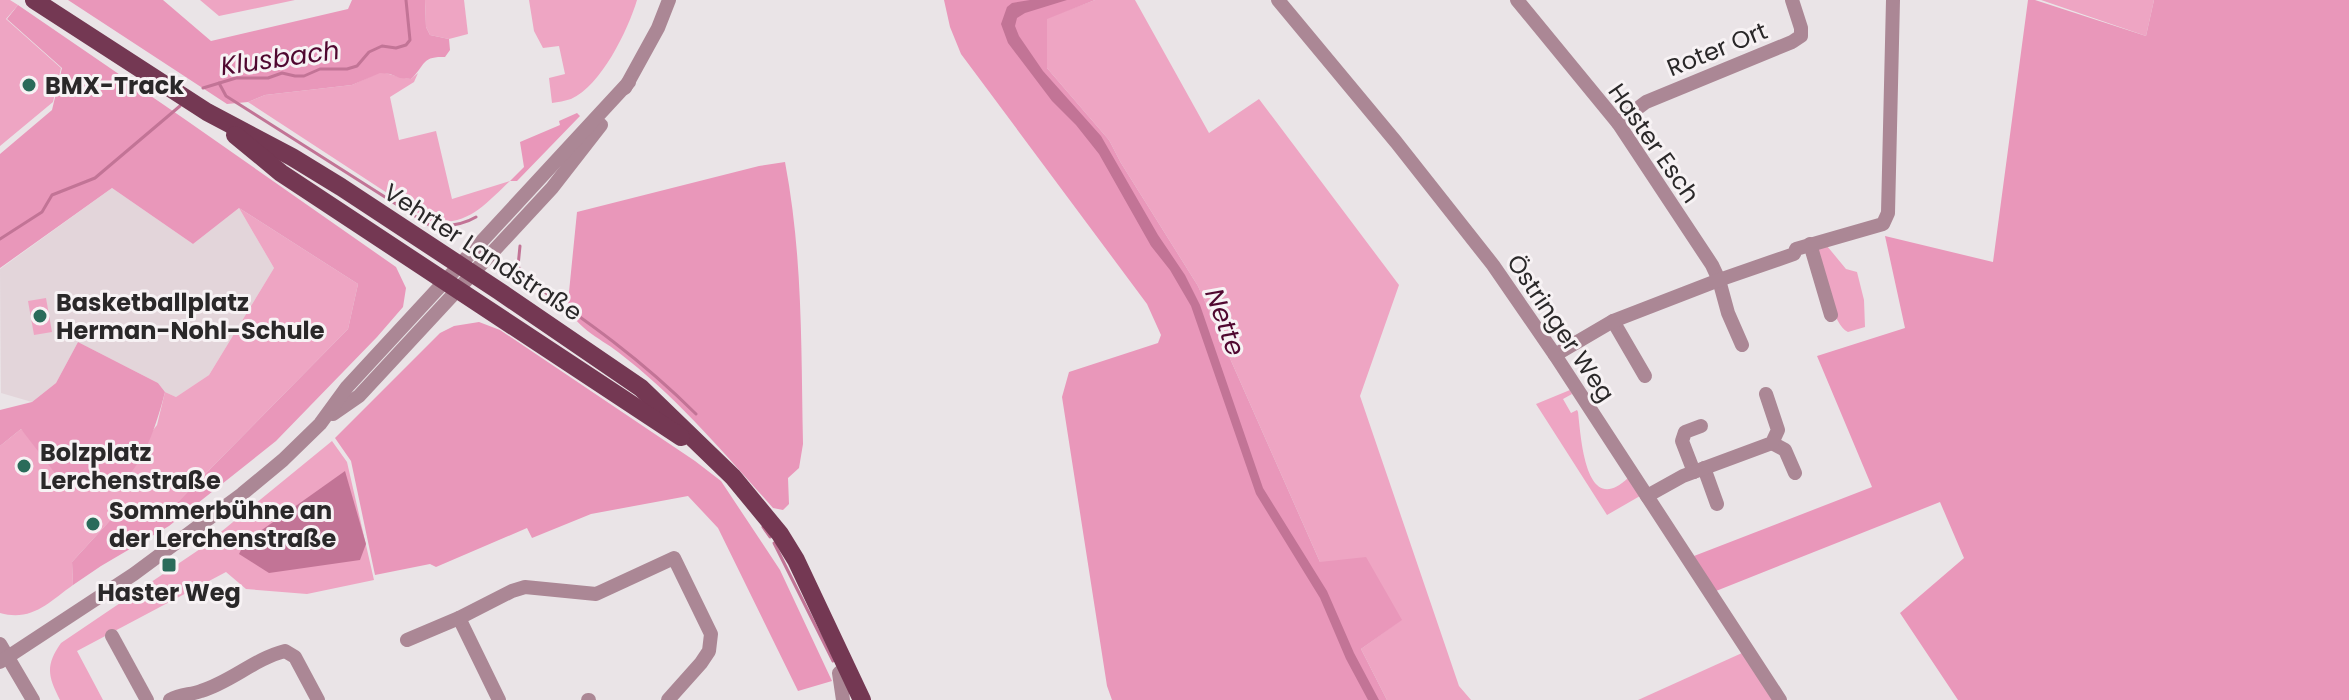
<svg xmlns="http://www.w3.org/2000/svg" width="2349" height="700" viewBox="0 0 2349 700" font-family="Poppins,sans-serif">
<rect width="100%" height="100%" fill="#eae4e7"/>
<path fill="#e3d5da" d="M112 188 193 244 239 208 274 268 209 375 176 397 165 392 158 383 78 342 56 383 32 402 1 393 0 269Z"/>
<g fill="#eea5c3">
<path d="M0 0H10L18 5 6 19 61 68 53 102 0 146Z"/>
<path d="M200 0H295L219 16Z"/>
<path d="M425 0H464L468 34 449 39 430 35 426 27Z"/>
<path d="M529 0H637C628 30 601 86 571 99 565 101 558 102 552 103L549 78 565 74 559 46 543 48 534 31Z"/>
<path d="M1095 0H1135L1209 133 1259 99 1399 285 1360 396 1459 686 1471 700H1387L1361 649 1401 620 1320 562 1198 286 1121 163 1109 140 1047 68V18Z"/>
<path d="M2041 0H2154L2146 36Z"/>
<path d="M380 72C391 74 400 78 411 79L418 73 414 82 390 97 399 140 436 131 452 199 510 181C485 204 468 227 430 221L248 102 265 95 352 85Z"/>
<path d="M239 208 358 284 348 329 162 518 114 516 72 562 73 585C49 602 32 622 0 613V446L21 429 79 483 107 490 157 425 165 392 176 397 209 375 274 268Z"/>
<path d="M1827 246 1846 269 1857 272 1864 300 1865 327 1848 332C1831 324 1821 268 1815 249Z"/>
<path d="M46 298 52 332 34 335 28 301Z"/>
<path d="M1570 390 1572 394 1563 399 1571 413 1577 410 1578 412C1581 436 1585 519 1628 478L1640 496 1607 515 1536 404Z"/>
<path d="M332 441 347 462 374 580 307 594 246 589 226 572 77 651 103 700H60C48 676 45 666 61 643L200 549Z"/>
<path d="M1742 653 1773 700H1638Z"/>
</g>
<g fill="#e997ba">
<path d="M68 0H163L211 41 348 9 352 0H425L426 27 430 35 449 39 450 50 445 57C421 56 426 65 411 79L400 78 390 74 380 73 352 85 265 95 248 102 227 104Z"/>
<path d="M944 0H1095L1047 19V68L1109 140 1121 163 1198 286 1320 562 1366 557 1402 620 1361 649 1387 700H1112L1107 686 1062 397 1069 372 1158 343 1161 335 1147 304 961 54 950 27Z"/>
<path d="M2028 0H2035L2146 36 2154 0H2349V700H1958L1900 613 1964 558 1940 502 1716 591 1694 556 1872 487 1817 356 1905 328 1885 236 1993 262Z"/>
<path d="M18 5 183 118 396 267 406 288 403 307 377 337 276 441 169 526 101 566 73 585 72 562 114 516 163 517 348 329 358 284 239 208 193 244 112 188 0 268V154L52 110 62 68 7 19Z"/>
<path d="M577 113 580 116 517 181H510L524 167 520 142 560 125 559 121Z"/>
<path d="M785 162C803 257 801 348 803 444L799 468 788 478 789 504 783 510 773 508C725 454 676 396 618 352 599 337 572 327 568 302L577 212 759 166Z"/>
<path d="M479 322 500 330 695 461 721 481 780 570 832 681 798 691 718 528 688 496 591 514 532 538 527 528 436 567 430 564 375 575 351 461 335 438 440 333 454 326Z"/>
<path d="M78 342 158 383 165 392C158 419 146 460 124 480 120 485 112 487 107 490L79 483 68 490 21 429 0 446V410L32 402 56 383Z"/>
</g>
<g fill="#c27496">
<path d="M1030 0H1067L1025 13 1017 18 1015 26 1019 36 1043 71 1101 136 1158 235 1185 275 1200 305 1263 488 1327 591 1354 653 1379 700H1368L1346 659 1320 598 1256 494 1191 306 1170 270 1151 246 1099 154 1076 125 1052 101 1008 43 1001 24 1007 7 1012 3Z"/>
<path d="M345 471 366 544 360 560 269 573 239 554 245 542Z"/>
</g>
<g fill="none" stroke-linecap="round" stroke-linejoin="round">
<g stroke="#c27496" stroke-width="3">
<path d="M219 83 226 96 429 225C446 227 461 226 476 217"/>
<path d="M203 88 236 78H268L282 73 295 76H304L320 69H347L357 66 369 52 382 46 396 48 406 45 410 40 406 0"/>
<path d="M0 239 42 212 52 195 95 178 180 106"/>
<path d="M520 246 518 266 524 278C587 321 641 359 696 414"/>
<path d="M763 527 770 537"/>
<path d="M774 543 833 661"/>
</g>
<g stroke="#ab8795" stroke-width="14">
<path d="M1278 0 1396 142 1493 265 1555 355 1780 700"/>
<path d="M1517 0 1618 123 1712 265 1719 280 1728 313 1742 345"/>
<path d="M625 88 658 28 669 0"/>
<path d="M1618 123 1646 102 1792 42 1801 36V28L1792 0"/>
<path d="M1810 244 1831 315"/>
<path d="M1613 321 1645 376"/>
<path d="M1555 355 1613 321 1719 280 1794 254 1796 249 1883 224 1888 213 1893 0"/>
<path d="M333 414 359 396 552 188 601 125"/>
<path d="M1772 443 1785 450 1795 473"/>
<path d="M1704 468 1717 504"/>
<path d="M1694 472 1682 441 1685 432 1701 426"/>
<path d="M1647 496 1683 476 1772 443 1778 430 1766 394"/>
<path d="M459 618 499 700"/>
<path d="M112 636 147 700"/>
<path d="M407 640 459 618 512 591 525 587 596 594 674 558 711 634 709 651 701 663 668 700"/>
<path d="M0 644 33 700"/>
<path d="M0 662 134 574 242 494 283 460 320 424 347 387 629 82"/>
<path d="M170 700C181 694 190 695 201 691 231 682 254 659 285 651L295 657 318 700"/>
<path d="M588 700H589"/>
<path d="M843 700 839 673 846 667"/>
</g>
<g stroke="#743853" stroke-width="18">
<path d="M34 0 207 112 292 157 341 187 499 291 641 388 733 477 780 534 796 560 862 700"/>
<path d="M235 135 281 173 681 437"/>
</g>
</g>
<g fill="#2a6b5a" stroke="#f7f2f4" stroke-width="3">
<circle cx="29" cy="85" r="8"/>
<circle cx="40" cy="316" r="8"/>
<circle cx="24" cy="466" r="8"/>
<circle cx="93" cy="524" r="8"/>
<rect x="161" y="557" width="16" height="16" rx="4"/>
</g>
<g text-anchor="middle" dominant-baseline="central" stroke-width="6" stroke-linejoin="round" paint-order="stroke">
<g font-size="24" fill="#2a2829" stroke="#f7f2f4">
<text transform="translate(1717 49) rotate(-22)">Roter Ort</text>
<text transform="translate(1654 143) rotate(55)">Haster Esch</text>
<text transform="translate(483 252) rotate(33)">Vehrter Landstraße</text>
<text transform="translate(1561 328) rotate(56)">Östringer Weg</text>
</g>
<g font-size="24" font-weight="bold" fill="#2a2829" stroke="#f7f2f4" text-anchor="start">
<text x="45" y="85">BMX-Track</text>
<text x="56" y="302">Basketballplatz<tspan x="56" dy="28">Herman-Nohl-Schule</tspan></text>
<text x="40" y="452">Bolzplatz<tspan x="40" dy="28">Lerchenstraße</tspan></text>
<text x="109" y="510">Sommerbühne an<tspan x="109" dy="28">der Lerchenstraße</tspan></text>
<text x="169" y="592" text-anchor="middle">Haster Weg</text>
</g>
<g font-size="26" font-style="italic" fill="#500830" stroke="#f7f2f4">
<text transform="translate(280 58) rotate(-8)">Klusbach</text>
<text transform="translate(1225 322) rotate(70)">Nette</text>
</g>
</g>
</svg>
